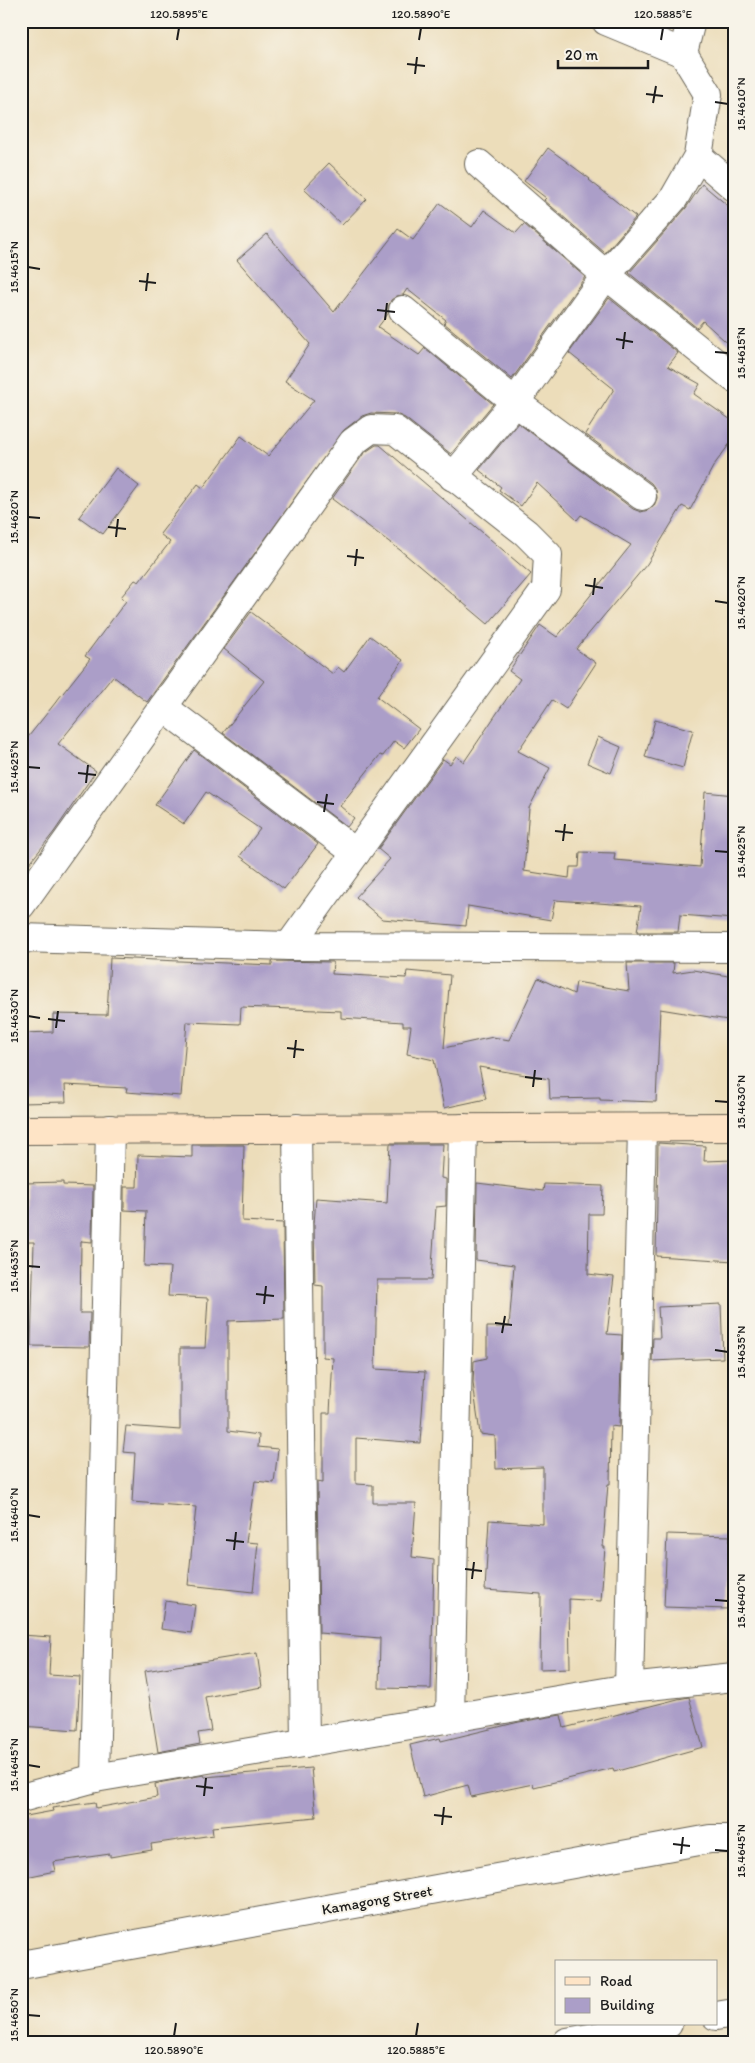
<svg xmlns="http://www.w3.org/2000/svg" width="755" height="2063" viewBox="0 0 755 2063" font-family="Itim,sans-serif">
<rect width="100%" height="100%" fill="#f7f3e8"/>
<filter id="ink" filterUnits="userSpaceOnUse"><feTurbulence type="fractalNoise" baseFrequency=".02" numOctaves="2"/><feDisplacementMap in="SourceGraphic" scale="10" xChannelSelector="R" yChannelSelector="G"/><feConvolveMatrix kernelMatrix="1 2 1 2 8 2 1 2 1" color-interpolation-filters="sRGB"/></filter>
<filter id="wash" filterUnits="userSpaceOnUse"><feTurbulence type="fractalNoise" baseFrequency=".0096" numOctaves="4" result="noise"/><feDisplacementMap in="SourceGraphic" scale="20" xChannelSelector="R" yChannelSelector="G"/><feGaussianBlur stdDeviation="1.12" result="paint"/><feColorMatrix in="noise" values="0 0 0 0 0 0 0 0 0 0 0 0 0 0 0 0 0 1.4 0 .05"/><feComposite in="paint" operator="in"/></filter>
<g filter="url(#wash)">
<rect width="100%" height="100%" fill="#ecddba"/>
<g id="blocks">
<g fill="#ab9ec8">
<path d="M548 148 590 179 589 180 636 217 605 253 544 200 546 198 524 181Z"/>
<path d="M329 163 367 199 342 225 304 189Z"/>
<path d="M702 184 734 211V349L703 321 697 328 629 273 686 208Z"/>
<path d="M440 203 472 227 484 210 516 233 524 224 585 277 512 379 444 323 446 320 407 289 403 295 397 296 391 300 388 307V314L378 327 419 355 425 348 493 404 451 454 405 418 396 414 371 413 362 416 344 430 147 702 113 676 58 744 96 771 54 832 21 874V746L90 659 85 656 126 601 121 597 135 580 139 582 170 542 160 534 198 484 203 488 241 436 268 456 314 400 285 381 310 344 237 260 267 234 334 312 398 229 413 240Z"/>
<path d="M609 298 678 353 668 366 700 384 694 394 734 422V438L714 465 690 510 682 506 647 564 576 649 596 663 566 709 552 700 518 751 550 768 529 808 524 871 569 878 570 867H579L580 852 615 853 614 860 700 867 705 792 734 795V919L680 915 678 932H637L641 906 555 900 551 920 468 906 466 926 382 919 356 897 390 859 378 849 443 759 450 764 456 756 464 762 520 679 509 671 540 625 557 637 631 545 581 515 577 520 537 483 521 506 499 490 501 487 479 470 518 423 633 509 641 512 648 510 654 506 657 498 656 490 651 483 585 434 614 389 569 353Z"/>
<path d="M376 445H380L531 574 488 624 400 550 332 499 364 453Z"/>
<path d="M116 468 139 486 103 534 79 517Z"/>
<path d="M251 612 333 674 338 667 344 672 370 636 403 660 377 697 419 729 404 748 394 741 383 756 380 755 340 806 354 818 347 827 223 733 264 681 224 649Z"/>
<path d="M655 720 693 730 683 768 645 757Z"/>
<path d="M598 737 621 747 611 773 587 763Z"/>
<path d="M194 750 318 844 284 889 240 856 260 829 206 792 184 824 155 805Z"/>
<path d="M110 958 272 965V961L333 962 332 974 406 978 407 971 450 975 444 1048 493 1037 509 1040 538 978 574 994 576 982 629 991 627 963H674L673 973 693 970 734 977V1021L660 1009 656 1102 600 1100V1098L550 1099 549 1079 479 1067 486 1099 444 1108 434 1060 407 1054 411 1026H403V1022L341 1018V1011L241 1007 240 1024 187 1022 181 1096 126 1092 127 1088 65 1085 66 1102 21 1103V1033L53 1032V1014L107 1015Z"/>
<path d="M658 1143 705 1146 704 1161 734 1160V1261L656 1256Z"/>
<path d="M390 1144H443L441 1178 446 1179V1206L436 1207 431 1280H377L375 1369 425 1372 420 1443 356 1438V1484L373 1485V1503H416L412 1557 434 1560 431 1689 379 1688 380 1638 319 1633 317 1482 323 1483V1413H330L333 1358 323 1357V1286L315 1285 314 1224 316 1198 387 1203Z"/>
<path d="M192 1145H244L242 1221 283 1223 284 1319 228 1321V1431L259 1435 258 1447 278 1449 274 1483 255 1481 246 1542 258 1543 253 1592 188 1585 196 1507 132 1502 135 1453 123 1452 126 1426 180 1430V1348H205L208 1298 168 1296 170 1267 144 1266 146 1211 124 1210V1187H137L138 1155 192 1157Z"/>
<path d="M63 1182V1185L93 1186 92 1242 81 1241 80 1313H90L89 1347 31 1346 34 1242H26L25 1183Z"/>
<path d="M477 1183 543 1191 544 1184 603 1186 602 1214H589L588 1274 614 1277 607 1334 622 1335 619 1427 611 1426 610 1484H608L603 1547H605L601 1601 569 1599 570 1668 540 1669 541 1594 485 1590 489 1520 543 1524V1467L496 1469 495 1436 480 1434 473 1383 474 1361 487 1358V1327H509L514 1265 476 1260Z"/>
<path d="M721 1304 723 1358 652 1361 653 1338H660L658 1307Z"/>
<path d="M667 1534 730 1536 728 1609 664 1607Z"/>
<path d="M165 1601 195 1605 191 1633 161 1629Z"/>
<path d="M21 1635 51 1637 49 1675 80 1677 77 1730 21 1726Z"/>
<path d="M257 1653 262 1687 205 1697 211 1731 198 1733 200 1744 158 1752 145 1671Z"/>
<path d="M689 1697 703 1747 614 1772 613 1768 534 1787 533 1784 471 1797 468 1785 423 1797 410 1745 440 1738 441 1741 519 1722 561 1715 564 1728 678 1699Z"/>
<path d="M311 1768 316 1817 212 1827 213 1835 151 1844 152 1850 110 1857V1854L53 1862 55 1871 21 1878V1817L53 1811 52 1808 95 1802 96 1808 157 1797 155 1784 163 1782 204 1775 205 1777Z"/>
</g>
</g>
</g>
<g filter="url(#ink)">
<use href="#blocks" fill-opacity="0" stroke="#656053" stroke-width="1"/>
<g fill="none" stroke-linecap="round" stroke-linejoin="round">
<defs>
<g id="street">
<path d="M606 21 683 53"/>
<path d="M698 156 734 187"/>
<path d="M479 164 606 275 734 378"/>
<path d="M403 310 515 402 642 496"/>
<path d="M453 477 515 402 606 275 674 198 698 156 708 94 683 53 691 21"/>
<path d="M163 707 356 853"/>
<path d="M21 905 353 442 371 429 395 430 526 533 548 555 546 589 289 946"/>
<path d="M21 938 289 946 734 948"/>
<path d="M297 1128 305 1743"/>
<path d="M629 1688 642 1128"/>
<path d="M450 1718 463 1128"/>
<path d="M95 1778 110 1129"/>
<path d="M21 1798 95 1778 629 1688 734 1677"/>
<path d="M21 1965 710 1839H734"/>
<path d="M716 2016 734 2013"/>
<path d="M567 2042 668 2024"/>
</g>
<path id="secondary" d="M21 1130 734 1127"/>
</defs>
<use href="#street" stroke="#656053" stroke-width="30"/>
<use href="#secondary" stroke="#656053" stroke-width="30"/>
<use href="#street" stroke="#fff" stroke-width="28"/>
<use href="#secondary" stroke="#fee4c6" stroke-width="28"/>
</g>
</g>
<path fill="none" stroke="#1c1c1c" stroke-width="2" d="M177 40 179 28M419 40 421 28M661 40 663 28M407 64 425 66M415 74 417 57M646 94 663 96M715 102 728 104M653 103 656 86M28 267 40 269M139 281 156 283M146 291 148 273M377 310 395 312M385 320 387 303M616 339 633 342M623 349 625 332M715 352 728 353M28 517 40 518M108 527 126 529M116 537 118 519M347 556 364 558M355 566 357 549M585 585 603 588M593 595 595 578M715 601 728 603M28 767 40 768M78 773 96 775M86 783 88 765M317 802 334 804M324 812 327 794M555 831 573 833M563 841 565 824M715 851 728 852M28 1016 40 1018M48 1019 65 1021M56 1028 58 1011M287 1048 304 1050M294 1058 296 1040M525 1077 542 1079M533 1087 535 1070M715 1101 728 1102M28 1266 40 1267M256 1294 274 1296M264 1304 266 1286M495 1323 512 1325M502 1333 505 1316M715 1350 728 1352M28 1515 40 1517M226 1540 244 1542M234 1550 236 1532M465 1569 482 1571M472 1579 474 1562M715 1600 728 1601M28 1765 40 1767M196 1786 213 1788M204 1796 206 1778M434 1815 452 1817M442 1825 444 1807M673 1844 690 1846M715 1850 728 1851M681 1854 683 1837M28 2015 40 2016M174 2036 176 2023M416 2036 418 2023"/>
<g text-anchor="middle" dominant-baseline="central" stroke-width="4" stroke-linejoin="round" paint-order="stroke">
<g font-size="15" fill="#1c1c1c" stroke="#f7f3e8">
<text transform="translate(377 1900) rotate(-10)">Kamagong Street</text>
</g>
</g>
<rect width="755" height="2063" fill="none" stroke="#f7f3e8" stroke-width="55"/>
<rect x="555" y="1960" width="162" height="65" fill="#f7f3e8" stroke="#9f9d96"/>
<rect x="565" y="1977" width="25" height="8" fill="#fee4c6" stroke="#9f9d96"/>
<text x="600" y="1986" font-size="15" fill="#1c1c1c">Road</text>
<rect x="565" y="1998" width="25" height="15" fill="#ab9ec8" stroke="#9f9d96"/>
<text x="600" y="2010" font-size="15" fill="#1c1c1c">Building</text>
<path d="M558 60v8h90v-8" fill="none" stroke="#1c1c1c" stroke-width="2.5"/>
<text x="565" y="60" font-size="15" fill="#1c1c1c" stroke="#f7f3e8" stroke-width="4" paint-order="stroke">20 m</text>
<rect x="28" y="28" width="700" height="2008" fill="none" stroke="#1c1c1c" stroke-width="2"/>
<g font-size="12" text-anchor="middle" fill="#1c1c1c">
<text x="179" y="18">120.5895°E</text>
<text x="421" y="18">120.5890°E</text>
<text x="663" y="18">120.5885°E</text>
<text transform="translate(741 104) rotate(-90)" y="4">15.4610°N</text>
<text transform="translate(14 267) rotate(-90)" y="4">15.4615°N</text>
<text transform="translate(741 353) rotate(-90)" y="4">15.4615°N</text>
<text transform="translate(14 517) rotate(-90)" y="4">15.4620°N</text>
<text transform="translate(741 603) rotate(-90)" y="4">15.4620°N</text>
<text transform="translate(14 767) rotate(-90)" y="4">15.4625°N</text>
<text transform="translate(741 852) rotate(-90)" y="4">15.4625°N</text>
<text transform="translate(14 1016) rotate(-90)" y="4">15.4630°N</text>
<text transform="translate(741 1102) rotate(-90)" y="4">15.4630°N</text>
<text transform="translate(14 1266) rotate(-90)" y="4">15.4635°N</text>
<text transform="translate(741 1352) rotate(-90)" y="4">15.4635°N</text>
<text transform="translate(14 1515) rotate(-90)" y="4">15.4640°N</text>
<text transform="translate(741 1601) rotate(-90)" y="4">15.4640°N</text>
<text transform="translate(14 1765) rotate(-90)" y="4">15.4645°N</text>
<text transform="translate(741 1851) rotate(-90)" y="4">15.4645°N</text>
<text transform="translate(14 2015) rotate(-90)" y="4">15.4650°N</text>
<text x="174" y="2054">120.5890°E</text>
<text x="416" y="2054">120.5885°E</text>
</g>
</svg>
